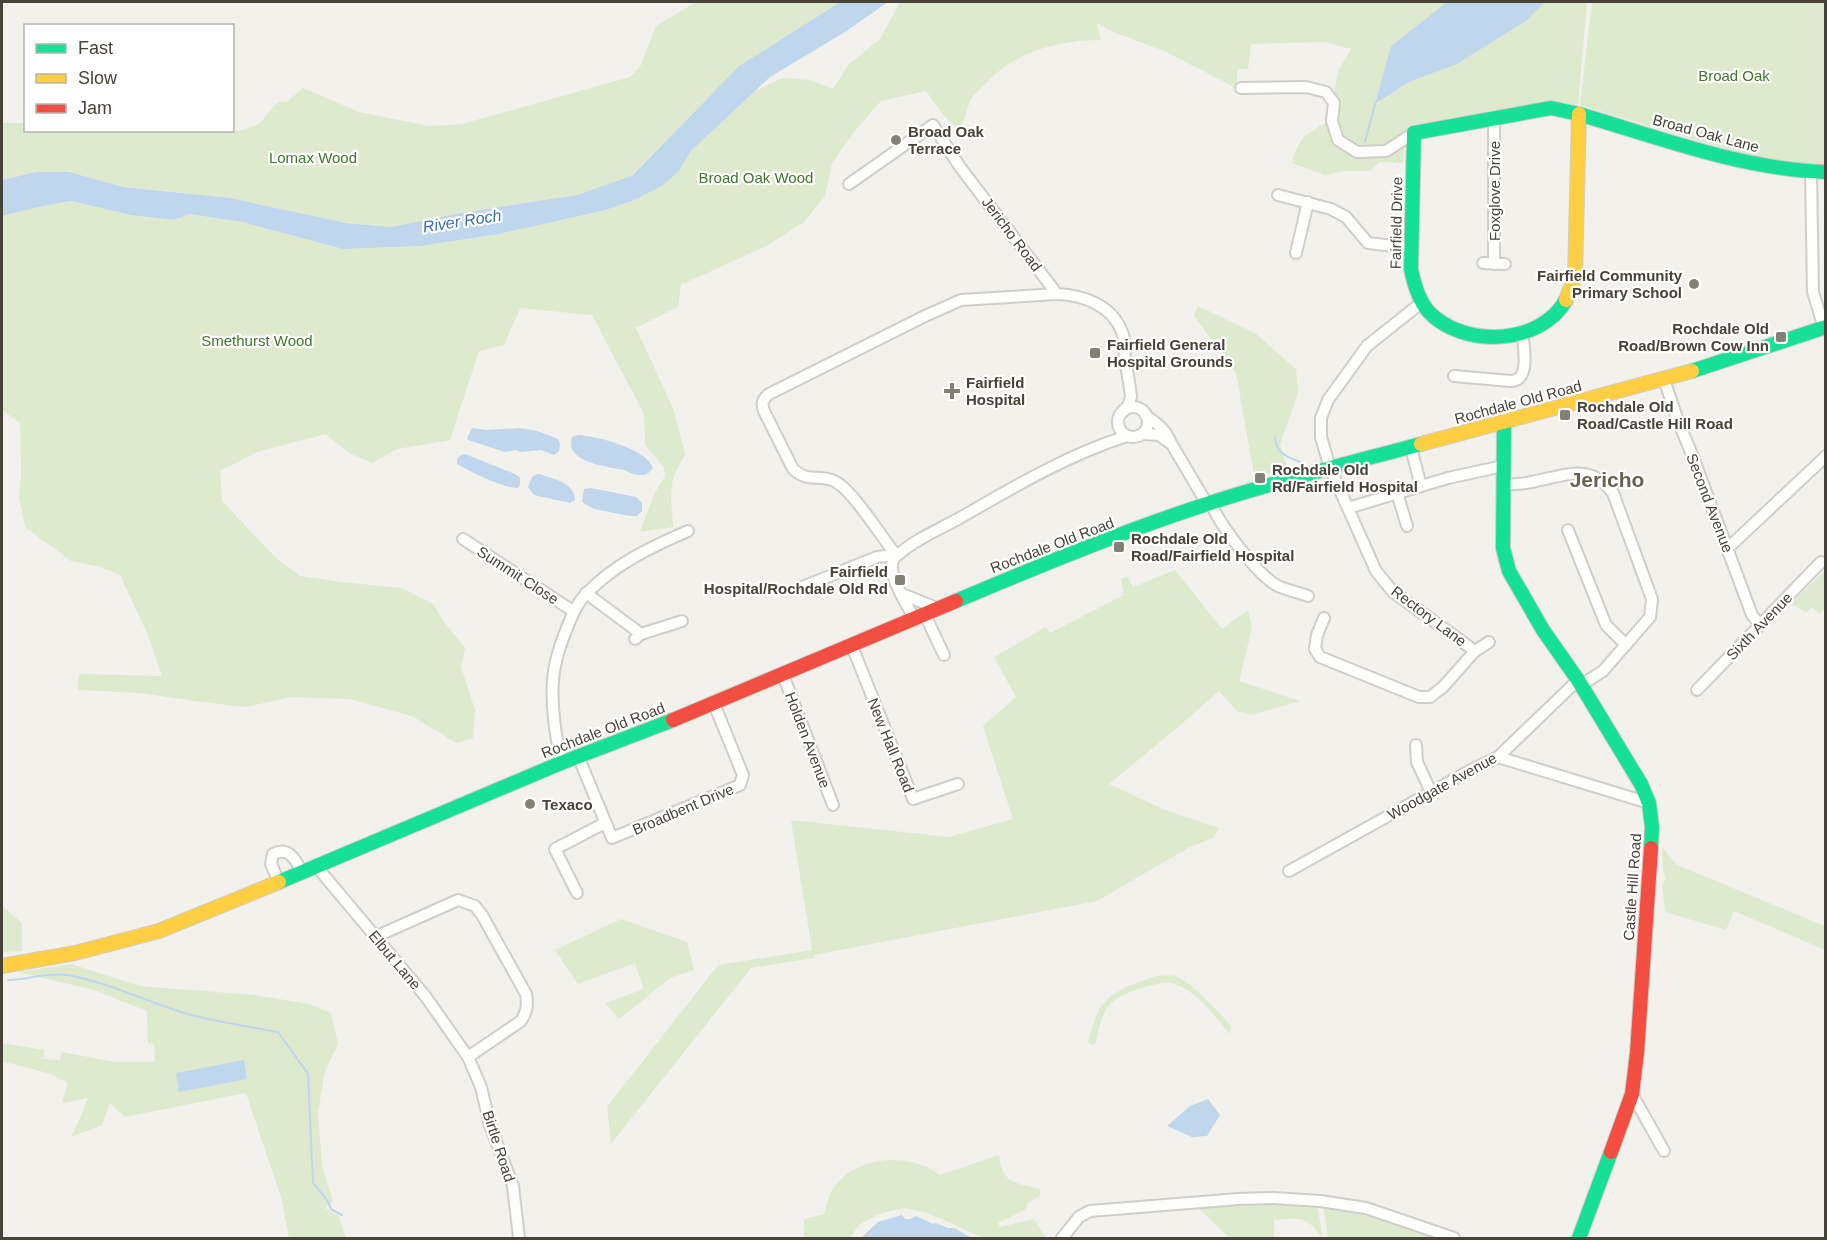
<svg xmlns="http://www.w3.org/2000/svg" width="1827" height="1240" viewBox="0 0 1827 1240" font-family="Arial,sans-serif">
<rect width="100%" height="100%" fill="#f2f1ec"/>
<g fill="#ddeace">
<path d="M696 2H840L739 66 633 175 577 195 466 212 391 227 346 223 230 198 124 187 69 172H36L2 180V123H25L26 130 240 131 259 124 278 102H287L303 88 359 112 429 126 462 124 630 77 640 67 656 26Z"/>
<path d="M900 2H1447L1391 46 1376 104 1409 82 1457 64 1526 21 1545 2H1587L1578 105 1551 102 1408 129 1384 148 1359 149 1341 138 1335 122 1338 104 1334 92 1339 69 1351 49 1324 42 1251 44 1248 69H1238L1236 88 1164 51 1111 31 1097 23 1101 40C1059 40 1016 51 986 83 981 88 974 94 971 100 966 110 964 121 960 131L944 116 926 91 881 101 857 128 832 163 825 196 804 222 768 245 681 285 678 307 636 328 673 408 685 454 673 477 671 497 673 527 640 532 654 495 665 476 664 467 645 445 644 414 592 315 520 308 504 345 479 351 450 440 397 449 372 463 349 453 326 434 257 452 220 471 222 501 276 558 300 576 342 582 401 588 433 604 445 623 465 648 461 667 475 710 473 738 456 743 412 716 349 699 291 697 246 707 202 702 140 693 78 690 79 674 162 676 148 635 120 575 101 567 71 561 25 527 19 497 21 474 20 423 2 410V216L43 206 72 201 130 215 174 220 189 214 242 222 343 249 421 246 499 234 606 210 634 200 679 171 691 151 755 91 782 78 811 80 833 89 849 64 880 39Z"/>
<path d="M1592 2H1825V167H1809L1755 158 1580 105Z"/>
<path d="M1330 121 1335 142 1357 154 1404 143 1403 163 1380 162 1370 171H1345L1325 175 1292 163C1298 138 1308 132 1330 121Z"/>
<path d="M1198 306 1255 333 1296 369 1298 393 1280 445 1289 473 1254 475 1236 373 1194 316Z"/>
<path d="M1175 570 1222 629 1248 610 1252 628 1239 681 1300 701 1251 715 1237 711 1219 691 1178 727 1109 784 1165 810 1219 828 1213 838 1190 847 1097 901 814 955V958L751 968 611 1144 607 1107 718 965 812 950 791 820 949 837 1013 819 983 726 1016 697 994 657 1046 627 1050 633 1124 595 1121 579 1127 576 1133 587Z"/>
<path d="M1825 570V608L1819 614 1812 607 1806 612 1791 604Z"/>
<path d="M1662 847 1677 865 1825 926V950L1734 911 1726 930 1665 912 1662 885 1666 878 1663 871Z"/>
<path d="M2 906 22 923V951L2 952Z"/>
<path d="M621 919 687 942 694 970 670 978 619 1019 605 1003 644 989 635 963 578 984 555 950Z"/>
<path d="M71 964 140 986 254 995 310 1004 331 1013 338 1044 325 1071 318 1112 322 1166 333 1201 325 1208 338 1215 346 1238H289L282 1200 246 1093 125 1117 110 1103 102 1125 71 1137 80 1118 88 1098 62 1103 68 1083 51 1074 2 1061V1043L45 1050 43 1059 60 1060 62 1052 115 1062H155L154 1044 148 1043 147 1011 94 990 17 972Z"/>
<path d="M1156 976C1161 976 1169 975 1175 976 1191 981 1220 1013 1231 1026L1230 1034C1215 1017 1198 992 1175 984 1161 979 1120 993 1110 1004 1102 1012 1098 1032 1096 1043L1092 1045 1088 1042C1091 1033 1093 1023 1097 1014 1107 991 1134 984 1156 976Z"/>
<path d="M999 1155C1002 1184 1016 1183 1040 1189V1196L1028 1203 1025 1210 998 1223 1000 1227 1034 1219 1046 1238H984L928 1213 904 1208 882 1213 869 1219 859 1225 850 1238H804V1219L824 1214C827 1205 829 1194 834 1187 857 1155 910 1152 940 1175Z"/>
<path d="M1266 1201 1317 1205 1323 1238C1305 1215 1301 1218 1274 1220V1238H1230L1197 1207Z"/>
<path d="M1323 1204 1359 1210 1445 1238H1328Z"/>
</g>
<g fill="#c0d6ec">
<path d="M840 2H888L845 32 770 77 691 151 679 171 662 186 634 200 606 210 499 234 421 246 343 249 242 222 189 214 174 220 130 215 72 201 43 206 2 216V180L36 172H69L124 187 230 198 346 223 391 227 466 212 577 195 633 175 739 66Z"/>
<path d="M1447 2H1545L1526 21 1457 64 1409 82 1375 104 1391 46Z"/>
<path d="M472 428 487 430 520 428 537 431 558 439 560 444 559 451 554 455 541 450 521 452 516 450 505 452 468 440 467 438Z"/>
<path d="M578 435C596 436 648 449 653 468 650 472 647 475 642 475 633 476 627 470 619 469 603 466 564 461 572 437Z"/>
<path d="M465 454 515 474 520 478V485L518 488C500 487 473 473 457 464V459L461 455Z"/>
<path d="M537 474H540C555 480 574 482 575 500L570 503 534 495 528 487 532 477Z"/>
<path d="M591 488 636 497 642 503V511L637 516H630L594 509 582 502 584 489Z"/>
<path d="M244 1060 247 1079 179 1092 176 1073Z"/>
<path d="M1208 1099 1220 1115 1207 1136 1192 1137 1167 1126 1190 1106Z"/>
<path d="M902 1215 905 1219H910L916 1216 933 1224 936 1223 948 1228H954L972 1238H856H861L878 1222Z"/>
</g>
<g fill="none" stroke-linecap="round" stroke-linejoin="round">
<g stroke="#c0d6ec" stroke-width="2">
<path d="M1365 142 1375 104"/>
<path d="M1275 437C1275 454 1290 458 1303 463L1304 466"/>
<path d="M8 980C27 980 47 972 67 975 107 982 145 1001 184 1013 215 1022 247 1026 278 1032L308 1074 313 1183 327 1200 331 1209 342 1215"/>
</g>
<defs>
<g id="street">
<path d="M1241 88 1306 87 1326 92 1334 103 1332 121 1338 140 1357 152 1386 151 1414 133"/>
<path d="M1811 172 1813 292 1824 328"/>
<path d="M849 184 933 125 960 167 1057 294"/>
<path d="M1278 195 1331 209 1346 217 1368 243 1411 248"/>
<path d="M1296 253 1308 202"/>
<path d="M1483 263 1505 264"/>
<path d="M1494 264V118"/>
<path d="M1454 376 1510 381C1513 381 1517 380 1519 378 1528 371 1524 344 1522 334"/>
<path d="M1664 379 1678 421 1693 457 1752 615 1760 625"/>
<circle cx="1133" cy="422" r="15"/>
<path d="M1146 416C1157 423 1166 430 1171 443L1207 504"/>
<path d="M1142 434 1159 435 1170 443"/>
<path d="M1411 448 1421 486"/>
<path d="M1504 485C1515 484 1526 484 1536 481 1567 475 1591 463 1613 493L1652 599 1650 617 1603 671 1581 685"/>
<path d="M1397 493 1407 526"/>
<path d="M1211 503C1219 524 1257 574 1276 585 1285 590 1298 592 1308 596"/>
<path d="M1348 508 1448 478 1503 466"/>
<path d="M1568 530 1606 625 1626 645"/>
<path d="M463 539 573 611"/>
<path d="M1727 549 1826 456"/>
<path d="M896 555C883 539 853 491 836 482 820 473 809 484 793 469L764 411C761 403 763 399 769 394L925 316 961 300 1057 294C1083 295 1112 305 1122 332 1126 340 1124 351 1125 360 1127 372 1130 384 1131 397L1129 404 1124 411"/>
<path d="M800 588 877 557 896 555"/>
<path d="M586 593 641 634"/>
<path d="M902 594 939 609"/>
<path d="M925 615 944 655"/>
<path d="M1324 618 1317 635 1315 649 1320 657 1419 697H1430L1443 687 1475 651 1393 592 1376 571 1330 468 1321 437V418L1328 400 1367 346 1421 303"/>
<path d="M915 619C908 607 890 579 892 565 892 561 895 556 899 554 916 539 938 530 958 519 1012 488 1067 455 1127 436"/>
<path d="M635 639 641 634 682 621"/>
<path d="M852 646 913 799 958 784"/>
<path d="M1475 651 1489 642"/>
<path d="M783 675 833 805"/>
<path d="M1697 690 1821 562"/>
<path d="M1416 745 1417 762 1431 792"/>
<path d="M578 756 612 838 740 785 743 775 714 704"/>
<path d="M1498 757 1649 803"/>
<path d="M561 763C556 736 551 708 553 681 554 663 560 645 567 628 572 615 577 603 587 593 615 564 651 547 688 531"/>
<path d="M317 867 426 997 468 1057 481 1087 490 1125 513 1186 519 1238"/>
<path d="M1289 871 1469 771 1498 757 1578 680"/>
<path d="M279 882 271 864 273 854C289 846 296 860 302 873"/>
<path d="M577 893 555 849 605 823"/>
<path d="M375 937 458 900 475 906 482 915 526 994C528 1005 527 1011 521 1021L468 1057"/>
<path d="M1632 1094 1664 1151"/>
<path d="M1062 1238 1079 1217 1090 1211 1239 1199 1273 1198 1320 1201 1366 1208 1454 1238"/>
</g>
<g id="fast">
<path d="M1566 300C1541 345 1463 349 1428 311 1418 299 1414 284 1411 269L1414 133 1551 108 1579 114C1660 138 1741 169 1826 172"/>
<path d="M1692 371 1826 327"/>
<path d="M1504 423 1503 548 1509 571 1543 630 1578 680 1641 784 1649 803 1652 827 1651 848"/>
<path d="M956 601C1039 566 1121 532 1207 504 1277 481 1350 463 1421 444"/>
<path d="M279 882 561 763 673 720"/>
<path d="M1579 1238 1611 1152"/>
</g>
<g id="slow">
<path d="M1566 300 1575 277 1579 114"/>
<path d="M1421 444 1692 371"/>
<path d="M2 966 75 953 159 931 279 882"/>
</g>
<g id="jam">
<path d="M673 720 956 601"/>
<path d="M1611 1152 1632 1094 1637 1053 1651 848"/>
</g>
</defs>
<use href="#street" stroke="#d0ceca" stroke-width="14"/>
<use href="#fast" stroke="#d0cec4" stroke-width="16"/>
<use href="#slow" stroke="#d0cec4" stroke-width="16"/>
<use href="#jam" stroke="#d0cec4" stroke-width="16"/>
<use href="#street" stroke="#fdfdfc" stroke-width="10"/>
<use href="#fast" stroke="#16e098" stroke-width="14"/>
<use href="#slow" stroke="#ffcf43" stroke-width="14"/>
<use href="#jam" stroke="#f24e42" stroke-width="14"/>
</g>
<g fill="#838077" stroke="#fff" stroke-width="2">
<circle cx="896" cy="140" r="6"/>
<circle cx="1694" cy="284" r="6"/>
<rect x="1775" y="331" width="12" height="12" rx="3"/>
<rect x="1089" y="347" width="12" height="12" rx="3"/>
<path d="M949 382h6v6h6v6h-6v6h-6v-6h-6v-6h6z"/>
<rect x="1559" y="409" width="12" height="12" rx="3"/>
<rect x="1254" y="472" width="12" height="12" rx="3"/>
<rect x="1113" y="541" width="12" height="12" rx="3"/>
<rect x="894" y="574" width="12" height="12" rx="3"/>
<circle cx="530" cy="804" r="6"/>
</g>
<g text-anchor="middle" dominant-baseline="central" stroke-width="4.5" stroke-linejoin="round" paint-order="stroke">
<g font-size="15" fill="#42752f" stroke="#fff">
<text x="1734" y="75">Broad Oak</text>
<text x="313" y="157">Lomax Wood</text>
<text x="756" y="177">Broad Oak Wood</text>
<text x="257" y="340">Smethurst Wood</text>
</g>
<g font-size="15" font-weight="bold" fill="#474338" stroke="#fff" text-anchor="start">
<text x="908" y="131">Broad Oak<tspan x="908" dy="17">Terrace</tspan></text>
<text x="1682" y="275" text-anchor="end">Fairfield Community<tspan x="1682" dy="17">Primary School</tspan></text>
<text x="1769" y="328" text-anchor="end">Rochdale Old<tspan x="1769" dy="17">Road/Brown Cow Inn</tspan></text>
<text x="1107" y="344">Fairfield General<tspan x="1107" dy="17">Hospital Grounds</tspan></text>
<text x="966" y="382">Fairfield<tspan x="966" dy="17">Hospital</tspan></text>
<text x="1577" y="406">Rochdale Old<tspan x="1577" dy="17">Road/Castle Hill Road</tspan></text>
<text x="1272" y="469">Rochdale Old<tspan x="1272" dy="17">Rd/Fairfield Hospital</tspan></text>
<text x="1131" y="538">Rochdale Old<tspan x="1131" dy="17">Road/Fairfield Hospital</tspan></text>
<text x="888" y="571" text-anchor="end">Fairfield<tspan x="888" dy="17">Hospital/Rochdale Old Rd</tspan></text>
<text x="542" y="804">Texaco</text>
</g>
<g font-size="15" fill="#474338" stroke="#fff">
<text transform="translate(1706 133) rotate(15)">Broad Oak Lane</text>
<text transform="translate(1494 191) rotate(-90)">Foxglove Drive</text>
<text transform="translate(1396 223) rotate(-89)">Fairfield Drive</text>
<text transform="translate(1012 234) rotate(53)">Jericho Road</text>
<text transform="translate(1518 402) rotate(-15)">Rochdale Old Road</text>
<text transform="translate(1710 503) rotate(69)">Second Avenue</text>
<text transform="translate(1052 545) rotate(-21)">Rochdale Old Road</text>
<text transform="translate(518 575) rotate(33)">Summit Close</text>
<text transform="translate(1429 616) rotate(37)">Rectory Lane</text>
<text transform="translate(1759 626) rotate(-46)">Sixth Avenue</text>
<text transform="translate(603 730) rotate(-21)">Rochdale Old Road</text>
<text transform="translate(808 740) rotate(69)">Holden Avenue</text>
<text transform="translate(891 745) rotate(68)">New Hall Road</text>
<text transform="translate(1442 786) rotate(-29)">Woodgate Avenue</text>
<text transform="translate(683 809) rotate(-23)">Broadbent Drive</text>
<text transform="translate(1632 887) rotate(-86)">Castle Hill Road</text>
<text transform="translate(395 960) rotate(50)">Elbut Lane</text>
<text transform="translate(499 1146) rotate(72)">Birtle Road</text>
</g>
<g font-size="16" font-style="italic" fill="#386fac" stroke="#fff">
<text transform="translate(462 221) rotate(-9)">River Roch</text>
</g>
<g font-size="21" font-weight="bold" fill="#696250" stroke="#fff">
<text x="1607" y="479">Jericho</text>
</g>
</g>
<rect width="1827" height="1240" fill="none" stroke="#474338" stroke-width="6"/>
<rect x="24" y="24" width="210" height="108" fill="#ffffff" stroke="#b5b4af" stroke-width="1.5"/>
<rect x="36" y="44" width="30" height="9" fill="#16e098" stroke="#b5b4af" stroke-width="1.5"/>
<text x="78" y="54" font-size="18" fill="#474338">Fast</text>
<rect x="36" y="74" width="30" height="9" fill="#ffcf43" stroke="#b5b4af" stroke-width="1.5"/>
<text x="78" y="84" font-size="18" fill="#474338">Slow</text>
<rect x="36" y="104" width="30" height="9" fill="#f24e42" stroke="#b5b4af" stroke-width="1.5"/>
<text x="78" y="114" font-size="18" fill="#474338">Jam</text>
</svg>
